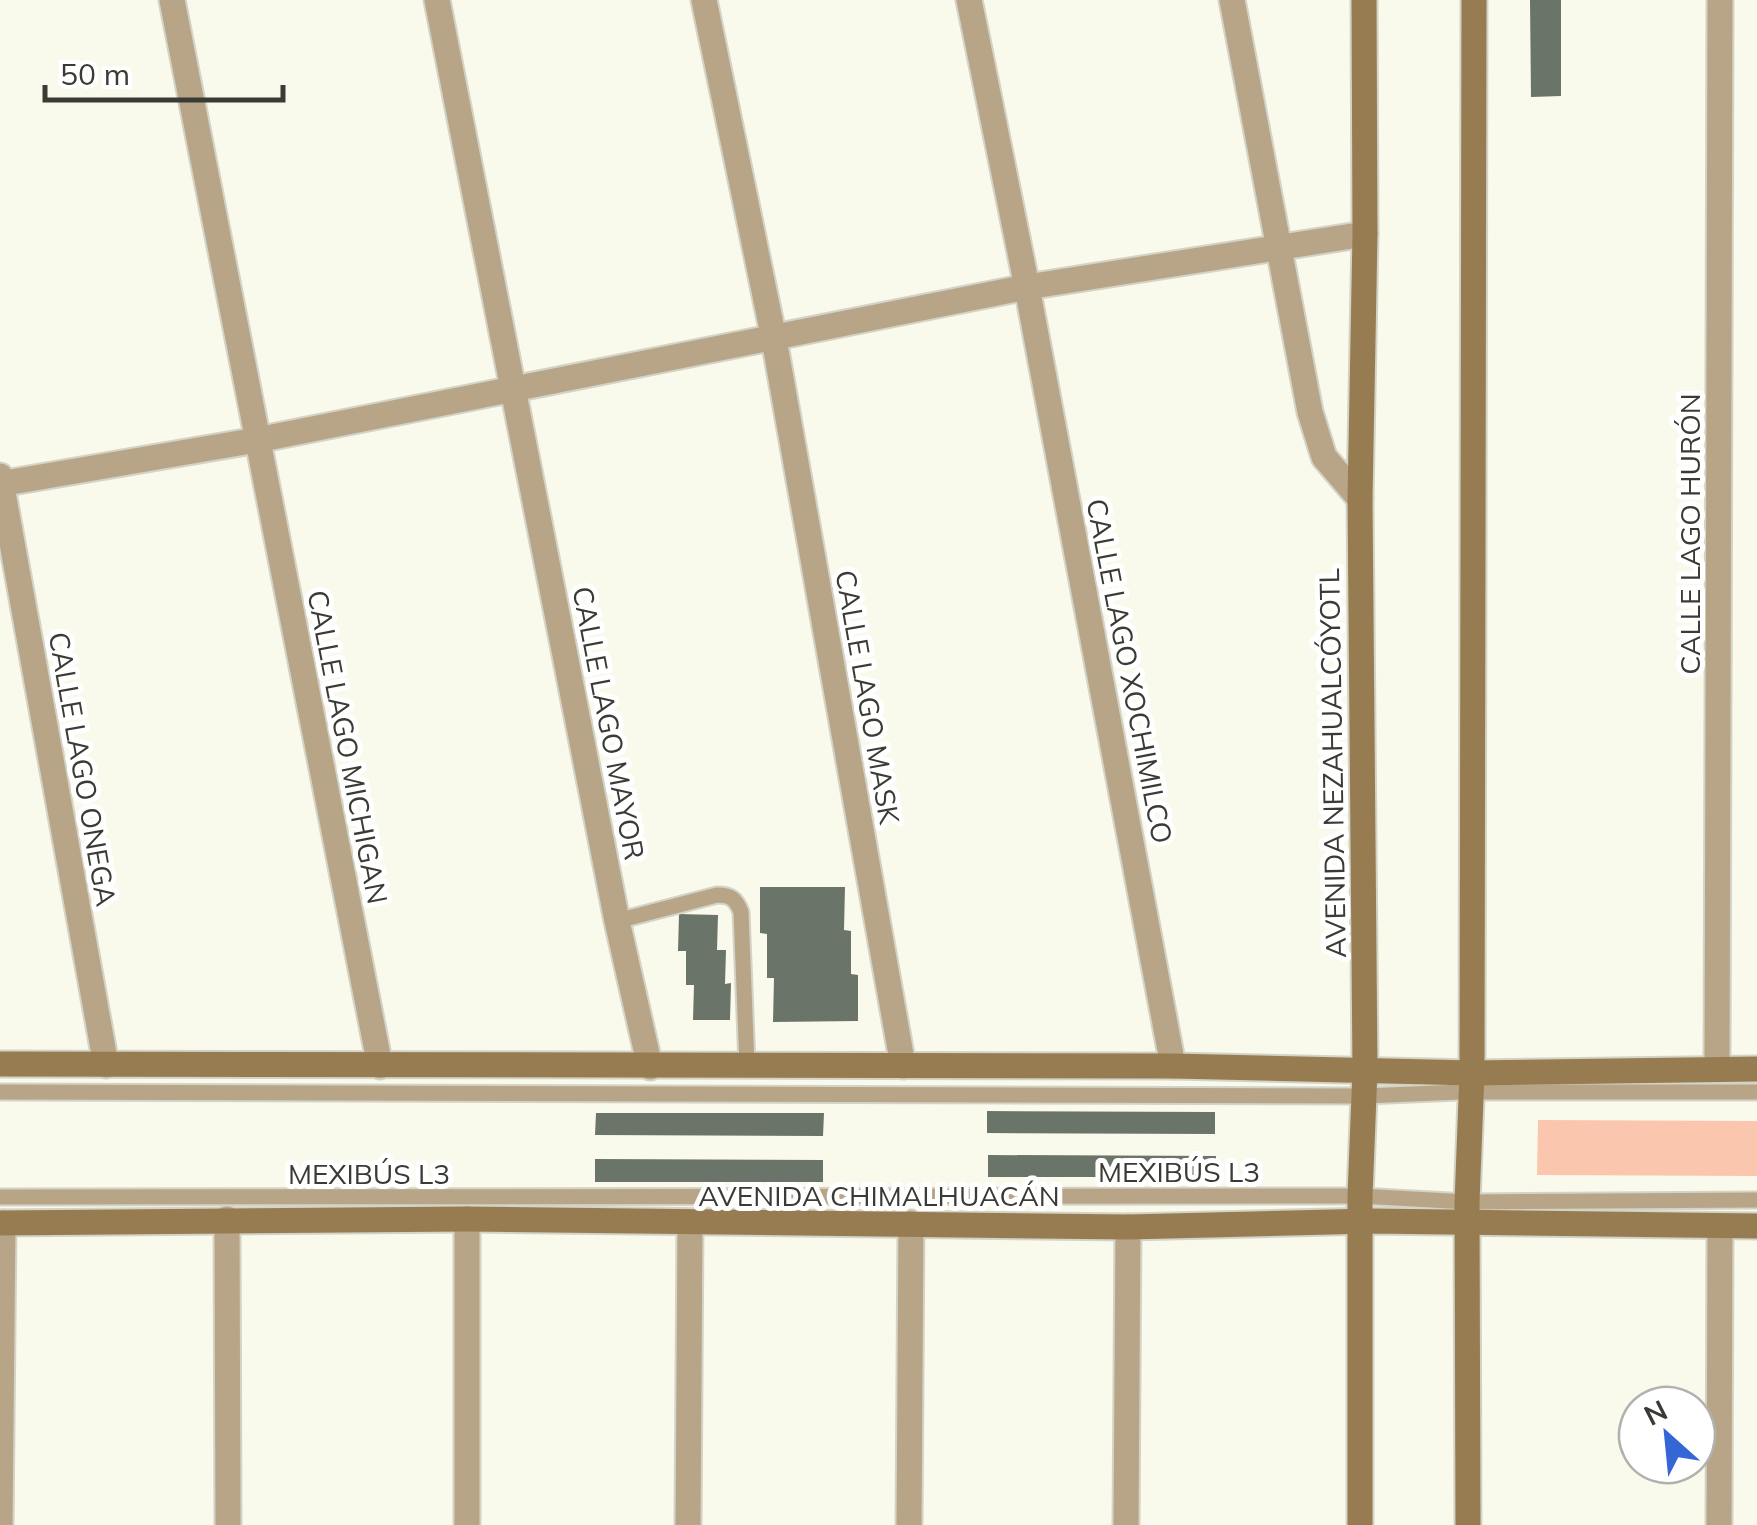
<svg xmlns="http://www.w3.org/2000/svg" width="1757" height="1525" viewBox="0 0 1757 1525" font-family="Mulish,sans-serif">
<rect width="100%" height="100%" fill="#f9faeb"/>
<path fill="#fbc6ae" d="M1538 1120 1757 1121V1176L1537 1175Z"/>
<g fill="#6b7469">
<path d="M1530 0H1561V96L1531 97Z"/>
<path d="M760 887H845L844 930 851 931V974L858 975V1021L773 1022 774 978H767V934L760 933Z"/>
<path d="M679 914 718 915 717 950H726L725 984 731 983 730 1020H693L694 985H686V951H678Z"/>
<path d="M987 1111 1215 1112V1134L987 1133Z"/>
<path d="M596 1113H824L823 1136 595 1135Z"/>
<path d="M988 1155 1216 1156V1177H988Z"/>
<path d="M595 1159 823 1160V1182H595Z"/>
</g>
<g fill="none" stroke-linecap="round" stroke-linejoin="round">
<defs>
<g id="lane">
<path d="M617 921 717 895C731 895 736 899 741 912L747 1065"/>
<path d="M0 1092 1364 1096 1460 1092H1757"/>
<path d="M0 1197 1360 1196 1467 1202 1757 1200"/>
</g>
<g id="street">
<path d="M172 0 380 1066"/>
<path d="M437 0 617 921 650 1067"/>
<path d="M704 0 774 339 903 1066"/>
<path d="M969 0 1027 287 1173 1066"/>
<path d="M1232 0 1310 412 1324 457 1360 499"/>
<path d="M0 476 106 1065"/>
<path d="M0 484 257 440 1027 287 1365 234"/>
<path d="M1717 1069 1720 0"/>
<path d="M227 1219 228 1525"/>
<path d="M0 1525 3 1223"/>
<path d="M467 1525V1219"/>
<path d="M688 1525 690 1223"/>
<path d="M909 1525 911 1223"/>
<path d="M1126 1525 1128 1227"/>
<path d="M1719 1525 1720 1226"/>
</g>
<g id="secondary">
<path d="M0 1064 1173 1066 1472 1073 1757 1069"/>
<path d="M0 1223 467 1219 1128 1227 1371 1221 1757 1226"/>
<path d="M1360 1525V1196L1365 1070 1360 499 1365 234 1364 0"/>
<path d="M1468 1525 1467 1202 1472 1073 1474 0"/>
</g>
</defs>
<use href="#lane" stroke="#d3d4c7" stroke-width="19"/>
<use href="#street" stroke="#d3d4c7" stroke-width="29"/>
<use href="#secondary" stroke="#d3d4c7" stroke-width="29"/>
<use href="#lane" stroke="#b8a588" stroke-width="15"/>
<use href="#street" stroke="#b8a588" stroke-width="25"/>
<use href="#secondary" stroke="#987c51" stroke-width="25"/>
</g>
<g text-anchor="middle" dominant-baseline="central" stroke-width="10" stroke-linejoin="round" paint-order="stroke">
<g font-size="28" fill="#3b3b35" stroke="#fff">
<text transform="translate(1689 534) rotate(-90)">CALLE LAGO HURÓN</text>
<text transform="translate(1130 671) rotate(79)">CALLE LAGO XOCHIMILCO</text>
<text transform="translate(868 697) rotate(80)">CALLE LAGO MASK</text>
<text transform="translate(609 723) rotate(79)">CALLE LAGO MAYOR</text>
<text transform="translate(348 747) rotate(79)">CALLE LAGO MICHIGAN</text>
<text transform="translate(1332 763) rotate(-91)">AVENIDA NEZAHUALCÓYOTL</text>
<text transform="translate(83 769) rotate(80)">CALLE LAGO ONEGA</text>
<text x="1179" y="1171">MEXIBÚS L3</text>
<text x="369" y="1173">MEXIBÚS L3</text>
<text x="879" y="1195">AVENIDA CHIMALHUACÁN</text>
</g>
</g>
<g transform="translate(1667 1435) rotate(333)"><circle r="48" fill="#ffffff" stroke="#b1b1ae" stroke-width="2.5"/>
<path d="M0-8L18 38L0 25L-18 38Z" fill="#3566d6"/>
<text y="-15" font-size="28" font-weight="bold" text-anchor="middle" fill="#3b3b35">N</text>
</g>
<path d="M45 85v15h238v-15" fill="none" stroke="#3b3b35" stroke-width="5"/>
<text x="60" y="85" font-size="30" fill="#3b3b35" stroke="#ffffff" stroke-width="8" paint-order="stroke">50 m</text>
</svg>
